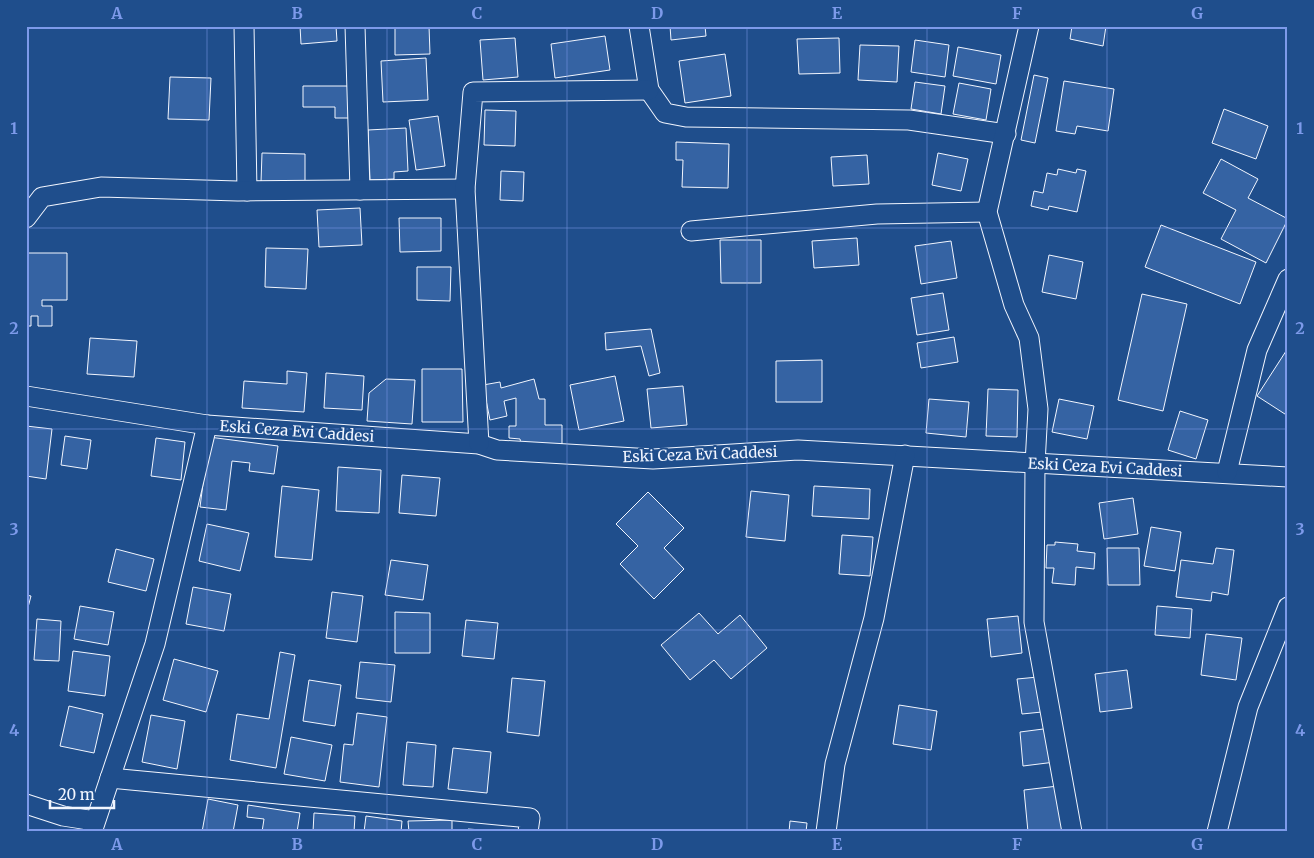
<svg xmlns="http://www.w3.org/2000/svg" width="1314" height="858" viewBox="0 0 1314 858" font-family="Merriweather,serif">
<rect width="100%" height="100%" fill="#1f4e8c"/>
<g fill="#3563a3" stroke="#f2f6ff">
<path d="M300 26H336L337 41 301 44Z"/>
<path d="M395 26H429L430 54 395 55Z"/>
<path d="M670 26H705L706 36 671 40Z"/>
<path d="M1072 26H1106L1103 46 1070 39Z"/>
<path d="M605 36 610 70 555 78 551 44Z"/>
<path d="M515 38 518 77 483 80 480 40Z"/>
<path d="M839 38 840 73 799 74 797 39Z"/>
<path d="M915 40 949 45 945 77 911 72Z"/>
<path d="M860 45 899 46 897 82 858 80Z"/>
<path d="M958 47 1001 55 996 84 953 76Z"/>
<path d="M725 54 731 96 685 103 679 61Z"/>
<path d="M426 58 428 100 383 102 381 61Z"/>
<path d="M1034 75 1048 78 1035 143 1021 140Z"/>
<path d="M170 77 211 78 209 120 168 119Z"/>
<path d="M1064 81 1114 89 1108 131 1077 126 1075 134 1056 131Z"/>
<path d="M915 82 945 86 941 114 911 109Z"/>
<path d="M959 83 991 89 986 120 953 114Z"/>
<path d="M303 86H350V118H335V107H303Z"/>
<path d="M1224 109 1268 126 1256 159 1212 143Z"/>
<path d="M485 110 516 111 515 146 484 145Z"/>
<path d="M438 116 445 166 416 170 409 120Z"/>
<path d="M406 128 408 171 394 172V179L370 180 368 130Z"/>
<path d="M676 142 729 144 728 188 682 187 683 160H676Z"/>
<path d="M262 153 305 154V183L261 182Z"/>
<path d="M938 153 968 159 961 191 932 185Z"/>
<path d="M867 155 869 184 833 186 831 157Z"/>
<path d="M1221 159 1258 179 1248 198 1288 219 1266 263 1221 239 1236 210 1203 193Z"/>
<path d="M1058 169 1076 173 1077 169 1086 171 1077 212 1049 206 1048 210 1031 206 1034 191 1043 193 1047 173 1057 175Z"/>
<path d="M501 171 524 172 523 201 500 200Z"/>
<path d="M360 208 362 245 319 247 317 210Z"/>
<path d="M399 218H441V251L400 252Z"/>
<path d="M1161 225 1256 262 1240 304 1145 267Z"/>
<path d="M857 238 859 265 814 268 812 241Z"/>
<path d="M720 240H761V283H721Z"/>
<path d="M951 241 957 278 921 284 915 246Z"/>
<path d="M266 248 308 249 306 289 265 287Z"/>
<path d="M28 253H67V300H42V306H52V326H38V316H31V326H26Z"/>
<path d="M1049 255 1083 262 1076 299 1042 292Z"/>
<path d="M417 267H451L450 301 417 300Z"/>
<path d="M943 293 949 330 917 335 911 298Z"/>
<path d="M1142 294 1187 304 1163 411 1118 400Z"/>
<path d="M651 329 660 373 649 376 641 346 606 350 605 333Z"/>
<path d="M954 337 958 362 921 368 917 343Z"/>
<path d="M90 338 137 341 134 377 87 374Z"/>
<path d="M1288 348V416L1257 396Z"/>
<path d="M822 360V402H776V361Z"/>
<path d="M422 369H462L463 422H422Z"/>
<path d="M287 371 307 373 304 412 242 408 244 381 287 384Z"/>
<path d="M326 373 364 376 362 410 324 408Z"/>
<path d="M615 376 624 421 579 430 570 385Z"/>
<path d="M386 379 415 380 412 424 367 421 369 393Z"/>
<path d="M534 379 539 399H545V425H562V444H521L520 439 509 438V426H516V398L504 401 507 416 490 420 483 385 500 382 501 388Z"/>
<path d="M683 386 687 425 651 428 647 389Z"/>
<path d="M988 389 1018 390 1017 437 986 436Z"/>
<path d="M929 399 969 402 966 437 926 433Z"/>
<path d="M1059 399 1094 406 1087 439 1052 432Z"/>
<path d="M1180 411 1208 420 1196 459 1168 450Z"/>
<path d="M26 426 52 429 46 479 26 476Z"/>
<path d="M65 436 91 440 87 469 61 465Z"/>
<path d="M209 437 278 446 274 474 249 471 250 463 232 461 226 510 200 507Z"/>
<path d="M156 438 185 442 181 480 151 476Z"/>
<path d="M338 467 381 470 379 513 336 511Z"/>
<path d="M402 475 440 478 436 516 399 513Z"/>
<path d="M282 486 319 490 312 560 275 557Z"/>
<path d="M814 486 870 489 869 519 812 516Z"/>
<path d="M751 491 789 495 785 541 746 537Z"/>
<path d="M648 492 684 528 664 548 684 569 654 599 620 564 638 546 616 524Z"/>
<path d="M1133 498 1138 534 1104 539 1099 503Z"/>
<path d="M207 524 249 533 240 571 199 561Z"/>
<path d="M1151 527 1181 532 1175 571 1144 566Z"/>
<path d="M842 535 873 537 870 576 839 574Z"/>
<path d="M1055 542 1078 544 1077 551 1095 553 1094 569 1076 567 1075 585 1052 583 1054 568H1046L1047 545H1055Z"/>
<path d="M1107 548H1139L1140 585H1108Z"/>
<path d="M1216 548 1234 550 1228 595 1212 592 1211 601 1176 597 1181 560 1213 564Z"/>
<path d="M116 549 154 559 146 591 108 582Z"/>
<path d="M391 560 428 565 423 600 385 595Z"/>
<path d="M193 587 231 594 224 631 186 624Z"/>
<path d="M332 592 363 596 357 642 326 638Z"/>
<path d="M26 595 31 596 26 615Z"/>
<path d="M80 606 114 612 108 645 74 639Z"/>
<path d="M1157 606 1192 609 1190 638 1155 635Z"/>
<path d="M395 612 430 613V653H395Z"/>
<path d="M699 613 718 634 740 615 767 648 731 679 714 660 690 680 661 645Z"/>
<path d="M1018 616 1022 653 991 657 987 619Z"/>
<path d="M37 619 61 621 59 661 34 660Z"/>
<path d="M466 620 498 623 494 659 462 656Z"/>
<path d="M1206 634 1242 638 1236 680 1201 675Z"/>
<path d="M73 651 110 656 105 696 68 691Z"/>
<path d="M280 652 295 655 276 768 230 760 237 714 269 719Z"/>
<path d="M174 659 218 671 206 712 163 700Z"/>
<path d="M360 662 395 665 391 702 356 698Z"/>
<path d="M1127 670 1132 708 1100 712 1095 674Z"/>
<path d="M1038 677 1042 712 1022 714 1017 679Z"/>
<path d="M512 678 545 681 539 736 507 732Z"/>
<path d="M309 680 341 685 335 726 303 721Z"/>
<path d="M899 705 937 711 931 750 893 744Z"/>
<path d="M69 706 103 714 94 753 60 746Z"/>
<path d="M357 713 387 717 379 787 340 782 344 744 353 745Z"/>
<path d="M151 715 185 721 177 769 142 762Z"/>
<path d="M1051 728 1055 762 1023 766 1020 732Z"/>
<path d="M291 737 332 745 325 781 284 774Z"/>
<path d="M407 742 436 745 433 787 403 785Z"/>
<path d="M453 748 491 752 487 793 448 789Z"/>
<path d="M1058 786 1064 832H1028L1024 790Z"/>
<path d="M208 799 238 805 233 832H202Z"/>
<path d="M248 805 300 813 297 832H262L264 819 247 817Z"/>
<path d="M314 813 355 816 354 832H313Z"/>
<path d="M366 816 402 821 401 832H364Z"/>
<path d="M452 820V832H409L408 821Z"/>
<path d="M790 821 807 823 806 832H789Z"/>
<path d="M468 829 509 832H468Z"/>
</g>
<g fill="none" stroke-linecap="round" stroke-linejoin="round">
<defs>
<g id="street">
<path d="M244 26 247 191"/>
<path d="M355 26 360 190"/>
<path d="M639 26 649 90 665 113 686 117 909 120 1006 134"/>
<path d="M1029 26 987 212 1014 305 1029 338 1038 409 1035 464 1034 622 1072 832"/>
<path d="M26 218 42 197 101 187 238 191 465 189"/>
<path d="M691 231 877 214 987 212"/>
<path d="M26 396 207 425 479 444 497 450 653 459 798 450 1288 477"/>
<path d="M479 444 465 189 473 92 649 90"/>
<path d="M1227 472 1257 350 1288 279"/>
<path d="M110 778 530 818 528 832"/>
<path d="M26 804 63 816 95 821"/>
<path d="M92 832 155 644 207 425"/>
<path d="M826 832 835 764 874 618 905 455"/>
<path d="M1217 832 1248 707 1288 607"/>
</g>
</defs>
<use href="#street" stroke="#f2f6ff" stroke-width="21"/>
<use href="#street" stroke="#1f4e8c" stroke-width="19"/>
</g>
<path fill="none" stroke="#7d9aea" stroke-width="1" stroke-opacity="0.55" d="M207 26V832M387 26V832M567 26V832M747 26V832M927 26V832M1107 26V832M26 228H1288M26 429H1288M26 630H1288"/>
<g text-anchor="middle" dominant-baseline="central" stroke-width="4" stroke-linejoin="round" paint-order="stroke">
<g font-size="15" fill="#f2f6ff" stroke="#1f4e8c">
<text transform="translate(297 431) rotate(4)">Eski Ceza Evi Caddesi</text>
<text transform="translate(700 454) rotate(-2)">Eski Ceza Evi Caddesi</text>
<text transform="translate(1105 467) rotate(3)">Eski Ceza Evi Caddesi</text>
</g>
</g>
<rect width="1314" height="858" fill="none" stroke="#1f4e8c" stroke-width="55"/>
<path d="M50 800v8h64v-8" fill="none" stroke="#f2f6ff" stroke-width="2.5"/>
<text x="58" y="800" font-size="15" fill="#f2f6ff" stroke="#1f4e8c" stroke-width="4" paint-order="stroke">20 m</text>
<rect x="28" y="28" width="1258" height="802" fill="none" stroke="#7d9aea" stroke-width="2"/>
<g font-size="16" text-anchor="middle" font-weight="bold" fill="#7d9aea">
<text x="117" y="19">A</text>
<text x="297" y="19">B</text>
<text x="477" y="19">C</text>
<text x="657" y="19">D</text>
<text x="837" y="19">E</text>
<text x="1017" y="19">F</text>
<text x="1197" y="19">G</text>
<text x="14" y="134">1</text>
<text x="1300" y="134">1</text>
<text x="14" y="334">2</text>
<text x="1300" y="334">2</text>
<text x="14" y="535">3</text>
<text x="1300" y="535">3</text>
<text x="14" y="736">4</text>
<text x="1300" y="736">4</text>
<text x="117" y="850">A</text>
<text x="297" y="850">B</text>
<text x="477" y="850">C</text>
<text x="657" y="850">D</text>
<text x="837" y="850">E</text>
<text x="1017" y="850">F</text>
<text x="1197" y="850">G</text>
</g>
</svg>
